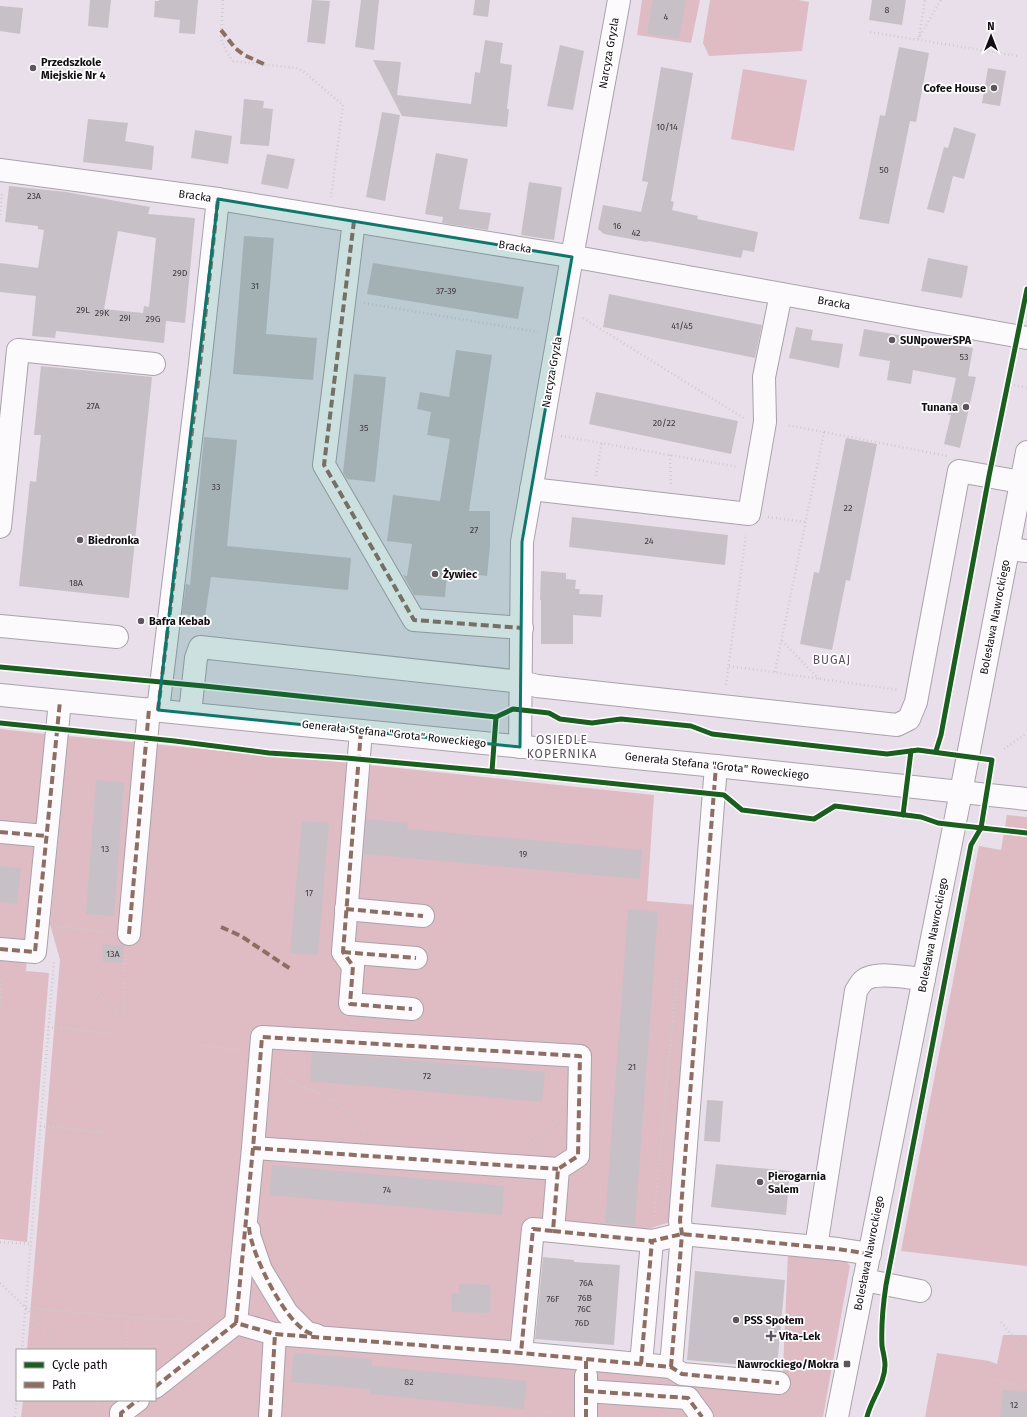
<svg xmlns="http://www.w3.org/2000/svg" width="1027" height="1417" viewBox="0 0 1027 1417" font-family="'Fira Sans',sans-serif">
<rect width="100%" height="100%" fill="#e8dfea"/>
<g fill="#dfbbc4">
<path d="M642 0H700L691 43 637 35Z"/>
<path d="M710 0H798L809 2 802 51 709 56 703 43Z"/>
<path d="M743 69 807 80 794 151 731 139Z"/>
<path d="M0 729 46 734 26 971 49 973 27 1242 0 1239Z"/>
<path d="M68 736 340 762 654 795 647 901 697 905 670 1222 645 1230 526 1224 515 1358 782 1392 788 1254 844 1258 850 1266 823 1417H21L23 1400H155V1350H27L60 960 50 924Z"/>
<path d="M1007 815 1027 817V1266L901 1251 979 846 1001 850Z"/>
<path d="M1003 1335H1027V1417H925L937 1353 989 1361 997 1364Z"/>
</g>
<g fill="#c8c0c7" fill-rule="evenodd">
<path d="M90 0H111L108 28 88 26Z"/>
<path d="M159 0H198L195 34 179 33 180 20 154 17 155 1H159Z"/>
<path d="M312 0 330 1 325 44 307 42Z"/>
<path d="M361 0H379L374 50 355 47Z"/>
<path d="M475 0H490L488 17 473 15Z"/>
<path d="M653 0H686L679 39 647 34Z"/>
<path d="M872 0H906L902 25 869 20Z"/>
<path d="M0 6 23 8 20 34 0 31Z"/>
<path d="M485 40 503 43 500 63 512 65 507 109H509L507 127 402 116 373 60 401 62 397 95 471 104 475 72 480 73Z"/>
<path d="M560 45 584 51 573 110 547 106Z"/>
<path d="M899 47 929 53 916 122 910 121 889 224 859 219 880 115 885 116Z"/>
<path d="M661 67 693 73 671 201 674 202 672 210 698 216 697 219 758 232 754 252 743 250 741 258 648 241 647 242 604 234 598 229 603 205 641 212 648 182 642 181Z"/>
<path d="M988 68 1006 71 1000 106 982 103Z"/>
<path d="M244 99 264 101 263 108 273 109 269 146 240 144Z"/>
<path d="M382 112 400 115 385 201 366 197Z"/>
<path d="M88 119 128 123 125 141 154 146 152 170 83 162Z"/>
<path d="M954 127 976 134 964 179 953 176 944 213 927 209 944 147 948 148Z"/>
<path d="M195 130 232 136 228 164 191 158Z"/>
<path d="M436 153 468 159 459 209 491 213 488 230 442 223 443 217 425 214Z"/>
<path d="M267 154 295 159 288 189 261 184Z"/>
<path d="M529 182 562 187 554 240 521 235Z"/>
<path d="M9 186 66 192 150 207 148 214 195 218 185 323 166 321 164 343 56 331 55 338 32 336 36 296 0 292V263L38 268 44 230 38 229V226L5 222ZM118 231 156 238 149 307 144 306 143 313 104 309Z"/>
<path d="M244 236 274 238 266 334 317 338 313 380 233 374Z"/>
<path d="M928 258 968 266 962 298 921 291Z"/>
<path d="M373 263 524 287 518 319 367 294Z"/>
<path d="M609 294 762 325 755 358 603 327Z"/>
<path d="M796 327 813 330 811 340 843 344 839 368 789 358Z"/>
<path d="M864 329 973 348 968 376 976 377 960 448 944 444 951 415H948L956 378 913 370 911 384 887 380 890 361 859 356Z"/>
<path d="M456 350 492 355 469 511H490V547L487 576 447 571 445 597 414 595 403 575 407 576 412 544 387 541 393 495 440 501 450 439 427 435 431 412 417 409 420 392 449 397Z"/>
<path d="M41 366 152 377 129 598 19 586 30 481 36 482 41 435H34Z"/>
<path d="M354 374 386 377 375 482 347 479 343 473Z"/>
<path d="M596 392 738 421 731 454 589 424Z"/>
<path d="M204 437 237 440 227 546 351 558 348 590 211 577 205 617 182 614 186 584 190 585Z"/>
<path d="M846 438 877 444 850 581 846 580 832 650 800 644 814 572 819 573Z"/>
<path d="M572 517 728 535 725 565 569 547Z"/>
<path d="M541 571 566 573V579L576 580 575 589H580L579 594 603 595 601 617 573 615V644H541V600H540Z"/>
<path d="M96 780 124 783 114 916 86 914Z"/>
<path d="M366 819 408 823 407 829 642 850 640 879 364 854Z"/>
<path d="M302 821 329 823 318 955 290 953Z"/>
<path d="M0 866 21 868 17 904 0 902Z"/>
<path d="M628 909 658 912 635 1225 605 1223Z"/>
<path d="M103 944 124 946 122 963 102 961Z"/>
<path d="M312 1053 364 1056 545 1072 542 1102 310 1081Z"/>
<path d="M707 1100 723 1101 720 1142 704 1141Z"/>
<path d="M716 1164 790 1171 786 1215 711 1207Z"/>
<path d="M272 1165 504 1186 502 1215 269 1195Z"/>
<path d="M543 1257 574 1260V1262L620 1265 614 1345 535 1339Z"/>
<path d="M695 1271 785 1280 777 1368 687 1360Z"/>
<path d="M459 1284 491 1285 490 1313 451 1312 452 1293H459Z"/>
<path d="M294 1353 372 1359V1366L527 1381 524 1409 370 1394V1389L291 1382Z"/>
<path d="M1003 1390 1027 1392V1417H1000Z"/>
</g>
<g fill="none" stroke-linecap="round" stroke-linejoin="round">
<defs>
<g id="minor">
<path d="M0 170 218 199 587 259 1027 338"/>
<path d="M354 221 324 465 414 620 522 628"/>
<path d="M531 489 749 514 765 422 764 377 781 294"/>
<path d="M0 527 18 350 154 364"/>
<path d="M1008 549 1027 551"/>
<path d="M0 626 117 637"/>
<path d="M0 695 716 766 1027 799"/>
<path d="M158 710 199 373 218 199"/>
<path d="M190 713 196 658 200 647 522 682 537 686 897 725 909 719 916 702 959 471 1021 482"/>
<path d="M361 731 343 952 353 966 350 1004 412 1009"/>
<path d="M520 747 522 542 572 257 619 0"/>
<path d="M0 832 46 836"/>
<path d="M346 909 423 916"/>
<path d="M129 934 149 709"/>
<path d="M0 949 35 952 60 701"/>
<path d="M343 952 416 958"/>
<path d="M253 1148 558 1169"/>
<path d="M249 1230V1235L261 1270 287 1313 307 1333 316 1335"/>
<path d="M553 1231 652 1241 682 1234 838 1249 870 1254"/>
<path d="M816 1247 856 991C859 986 862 980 868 978 882 972 908 978 924 979"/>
<path d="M864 1280 920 1291"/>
<path d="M236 1323 253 1148 262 1037 580 1056 578 1156 558 1169 553 1231 533 1229 521 1353"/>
<path d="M641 1364 652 1241"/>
<path d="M671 1367 682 1234 680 1221 716 766"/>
<path d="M155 1387 236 1323 275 1334 521 1353 671 1367 682 1374 779 1383"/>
<path d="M586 1391 688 1398 702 1417"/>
<path d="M121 1417V1413L138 1400"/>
<path d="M270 1417 275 1334"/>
<path d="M586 1417V1376"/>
<path d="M837 1417 961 792 1027 452"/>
</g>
</defs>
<use href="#minor" stroke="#a9a2ab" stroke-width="24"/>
<g stroke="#cecbce" stroke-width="2.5" stroke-dasharray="1 3" stroke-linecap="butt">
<path d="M223 0 221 39 226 51 233 61 297 68 304 72 343 105 331 197"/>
<path d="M870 32 1018 56"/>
<path d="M919 37 925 0"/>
<path d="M918 39 941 0"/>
<path d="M0 215 2 191"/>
<path d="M364 303 538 332"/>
<path d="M583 318 745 419"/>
<path d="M1014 385 1027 388"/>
<path d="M824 432 947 456"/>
<path d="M561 436 738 467"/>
<path d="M670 455 671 485"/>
<path d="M596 476 602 443"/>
<path d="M768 517 805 522"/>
<path d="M782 641 819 679"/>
<path d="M729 666 899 690"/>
<path d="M775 672 824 432 786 425"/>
<path d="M726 685 746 534"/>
<path d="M1004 749 1027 733"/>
<path d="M539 780 540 768"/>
<path d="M58 927 109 932"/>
<path d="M95 990 118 1014"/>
<path d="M123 992 126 953"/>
<path d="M0 1005 2 979"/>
<path d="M123 1015 125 992"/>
<path d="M48 1027 116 1034"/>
<path d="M197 1045 240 1050"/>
<path d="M280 1074 303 1088 316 1091 333 1101 350 1115 368 1134"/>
<path d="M40 1126 101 1132"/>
<path d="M529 1146 558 1120"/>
<path d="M654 1220 677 974"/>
<path d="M0 1242 31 1244"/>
<path d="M0 1283 26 1308 128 1317 205 1321"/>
<path d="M26 1308 57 1350"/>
<path d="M1001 1322 1027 1353"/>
<path d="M22 1350 54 962"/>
<path d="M126 1350 128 1317"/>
<path d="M989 1380 1027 1385"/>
<path d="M94 1400 101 1409"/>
<path d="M15 1417 17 1396"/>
<path d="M539 1417 558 1406"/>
</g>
<use href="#minor" stroke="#fcfafc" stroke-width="22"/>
<g stroke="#8d6e63" stroke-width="4" stroke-dasharray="8 4" stroke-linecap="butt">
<path d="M221 30 235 48 244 55 266 65"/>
<path d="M354 221 324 465 414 620 522 628"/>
<path d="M158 710 199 373 218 199"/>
<path d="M361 731 343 952 353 966 350 1004 412 1009"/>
<path d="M0 832 46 836"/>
<path d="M346 909 423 916"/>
<path d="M221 927 241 936 292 970"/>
<path d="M129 934 149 709"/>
<path d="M0 949 35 952 60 701"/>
<path d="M343 952 416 958"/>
<path d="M253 1148 558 1169"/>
<path d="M249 1227C250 1252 287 1328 312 1334"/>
<path d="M553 1231 652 1241 682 1234 838 1249 870 1254"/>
<path d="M236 1323 253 1148 262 1037 580 1056 578 1156 558 1169 553 1231 533 1229 521 1353"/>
<path d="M641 1364 652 1241"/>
<path d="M671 1367 682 1234 680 1221 716 766"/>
<path d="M155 1387 236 1323 275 1334 521 1353 671 1367 682 1374 779 1383"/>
<path d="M586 1391 688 1398 702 1417"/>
<path d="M121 1417V1413L138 1400"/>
<path d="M270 1417 275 1334"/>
<path d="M586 1417V1360"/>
</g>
<defs>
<g id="cycleway">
<path d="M0 667 204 686 496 717 513 709 549 713 560 719 592 723 621 719 691 726 712 734 887 754 918 750 992 760 981 828 971 845 886 1285C883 1305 881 1325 882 1346 883 1352 885 1359 885 1365 885 1384 871 1399 867 1417"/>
<path d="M0 723 175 741 269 753 346 758 521 774 714 794 724 795 742 810 814 819 835 806 921 817 938 823 955 825 1027 833"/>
<path d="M936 751 941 735 989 476 1027 289"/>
<path d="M492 771 496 717"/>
<path d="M903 815 911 751"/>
</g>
</defs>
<use href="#cycleway" stroke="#fff" stroke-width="8"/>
<use href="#cycleway" stroke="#1b5e20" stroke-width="5"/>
</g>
<path fill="#0f766e" fill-opacity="0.2" stroke="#0f766e" stroke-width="3" stroke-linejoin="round" d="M218 199 572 257 522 542 520 747 158 710Z"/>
<g fill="#5e565f" stroke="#fff" stroke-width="1.5">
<circle cx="33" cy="68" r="4"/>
<circle cx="994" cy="88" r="4"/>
<circle cx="892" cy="340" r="4"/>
<circle cx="966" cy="407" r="4"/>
<circle cx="80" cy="540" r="4"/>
<circle cx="435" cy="574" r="4"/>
<circle cx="141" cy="621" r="4"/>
<circle cx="760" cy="1182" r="4"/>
<circle cx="736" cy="1320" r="4"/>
<path d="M769 1330h4v4h4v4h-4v4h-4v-4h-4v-4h4z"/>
<rect x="843" y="1360" width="8" height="8" rx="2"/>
</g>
<g text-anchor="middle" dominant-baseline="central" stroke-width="3.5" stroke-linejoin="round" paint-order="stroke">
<g font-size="9" fill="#403a41">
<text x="887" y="10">8</text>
<text x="666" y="17">4</text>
<text x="667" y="127">10/14</text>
<text x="884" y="170">50</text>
<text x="34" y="196">23A</text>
<text x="617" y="226">16</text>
<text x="636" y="233">42</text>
<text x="180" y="273">29D</text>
<text x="255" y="286">31</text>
<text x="446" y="291">37-39</text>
<text x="83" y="310">29L</text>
<text x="102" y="313">29K</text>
<text x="125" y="318">29I</text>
<text x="153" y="319">29G</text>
<text x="682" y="326">41/45</text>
<text x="964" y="357">53</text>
<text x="93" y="406">27A</text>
<text x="664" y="423">20/22</text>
<text x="364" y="428">35</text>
<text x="216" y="487">33</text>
<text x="848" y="508">22</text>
<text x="474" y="530">27</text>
<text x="649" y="541">24</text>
<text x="76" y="583">18A</text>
<text x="105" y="849">13</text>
<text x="523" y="854">19</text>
<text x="309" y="893">17</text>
<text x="113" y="954">13A</text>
<text x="632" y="1067">21</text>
<text x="427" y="1076">72</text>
<text x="387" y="1190">74</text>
<text x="586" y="1283">76A</text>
<text x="585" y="1298">76B</text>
<text x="553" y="1299">76F</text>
<text x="584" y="1309">76C</text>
<text x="582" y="1323">76D</text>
<text x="409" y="1382">82</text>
<text x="1014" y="1405">12</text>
</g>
<g font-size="11" fill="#130d14" stroke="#fff">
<text transform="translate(609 53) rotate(-80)">Narcyza Gryzla</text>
<text transform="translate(195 196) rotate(8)">Bracka</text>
<text transform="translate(515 247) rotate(9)">Bracka</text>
<text transform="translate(834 303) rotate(10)">Bracka</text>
<text transform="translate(552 372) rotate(-80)">Narcyza Gryzla</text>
<text transform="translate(995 617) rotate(-79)">Bolesława Nawrockiego</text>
<text transform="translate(394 734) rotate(6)">Generała Stefana "Grota" Roweckiego</text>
<text transform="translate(717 766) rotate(6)">Generała Stefana "Grota" Roweckiego</text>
<text transform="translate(933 935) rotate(-79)">Bolesława Nawrockiego</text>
<text transform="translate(869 1253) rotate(-79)">Bolesława Nawrockiego</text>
</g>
<g font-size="11" font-weight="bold" fill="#130d14" stroke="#fff" text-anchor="start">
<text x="41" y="62">Przedszkole<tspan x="41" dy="13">Miejskie Nr 4</tspan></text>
<text x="986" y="88" text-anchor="end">Cofee House</text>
<text x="900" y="340">SUNpowerSPA</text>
<text x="958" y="407" text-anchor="end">Tunana</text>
<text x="88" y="540">Biedronka</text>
<text x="443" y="574">Żywiec</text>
<text x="149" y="621">Bafra Kebab</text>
<text x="768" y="1176">Pierogarnia<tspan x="768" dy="13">Salem</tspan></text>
<text x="744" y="1320">PSS Społem</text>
<text x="779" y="1336">Vita-Lek</text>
<text x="839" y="1364" text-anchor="end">Nawrockiego/Mokra</text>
</g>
<g font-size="12" letter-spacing="1" fill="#5e4f60" stroke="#fff">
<text x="832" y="660">BUGAJ</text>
<text x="562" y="740">OSIEDLE<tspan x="562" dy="14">KOPERNIKA</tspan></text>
</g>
</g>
<rect x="16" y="1349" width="140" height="52" fill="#ffffff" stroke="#a19ea1"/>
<rect x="24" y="1362" width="20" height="6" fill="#1b5e20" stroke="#a19ea1"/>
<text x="52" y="1369" font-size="12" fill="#130d14">Cycle path</text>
<rect x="24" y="1382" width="20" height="6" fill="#8d6e63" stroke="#a19ea1"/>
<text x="52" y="1389" font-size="12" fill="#130d14">Path</text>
<g transform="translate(991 36)" stroke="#ffffff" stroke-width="3" paint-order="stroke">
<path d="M0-3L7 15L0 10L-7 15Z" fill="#130d14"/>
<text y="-6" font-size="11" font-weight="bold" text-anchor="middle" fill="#130d14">N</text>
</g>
</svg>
